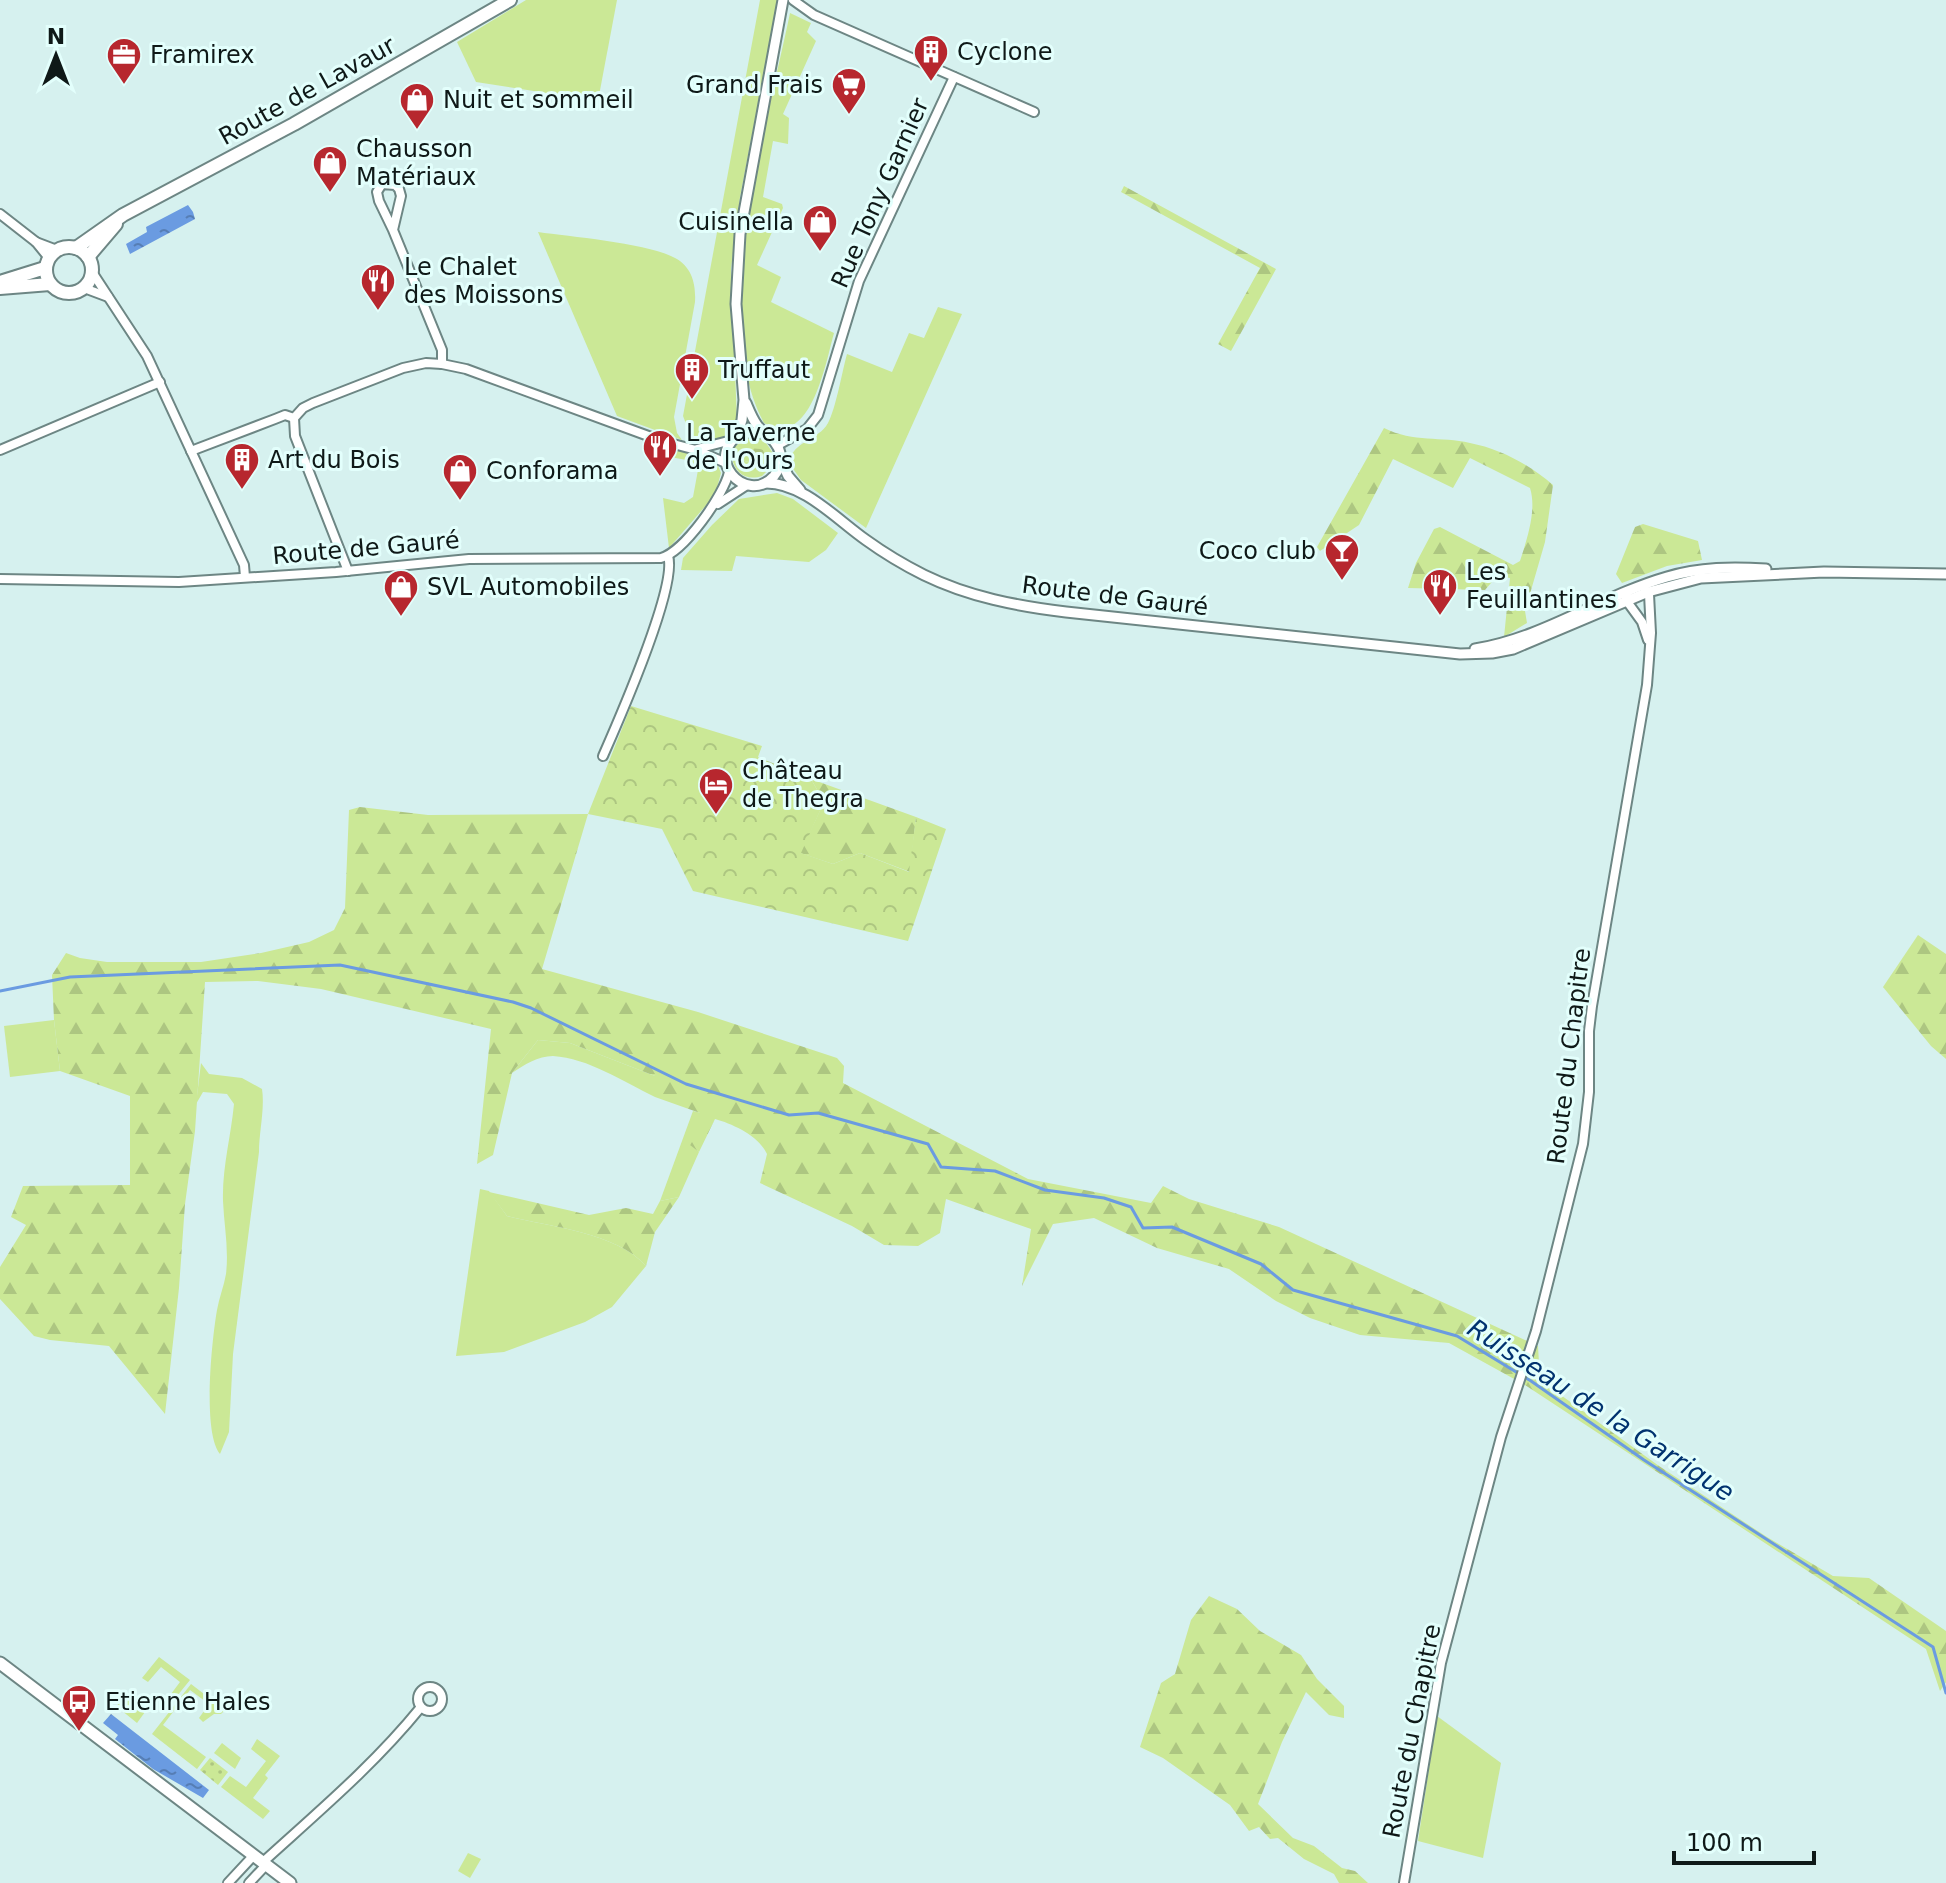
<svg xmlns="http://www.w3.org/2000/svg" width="1946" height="1883" viewBox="0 0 1946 1883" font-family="'DejaVu Sans',sans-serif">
<defs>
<pattern id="forest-firs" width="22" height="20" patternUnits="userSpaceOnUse" patternTransform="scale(2)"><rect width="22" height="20" fill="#cbe896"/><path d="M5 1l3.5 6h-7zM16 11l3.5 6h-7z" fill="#adc681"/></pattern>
<pattern id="park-crowns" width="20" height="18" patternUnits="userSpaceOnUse" patternTransform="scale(2)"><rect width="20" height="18" fill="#cbe896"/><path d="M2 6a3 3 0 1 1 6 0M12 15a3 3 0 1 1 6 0" fill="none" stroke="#adc681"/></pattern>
<pattern id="garden-dots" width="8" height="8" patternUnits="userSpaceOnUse" patternTransform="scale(2)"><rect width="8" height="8" fill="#cbe896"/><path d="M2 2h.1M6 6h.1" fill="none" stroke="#adc681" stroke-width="1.8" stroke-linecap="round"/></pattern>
<pattern id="water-ripples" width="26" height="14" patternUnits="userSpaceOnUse" patternTransform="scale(2)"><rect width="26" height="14" fill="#6a9be1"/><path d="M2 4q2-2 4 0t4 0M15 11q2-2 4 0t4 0" fill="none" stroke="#567eb5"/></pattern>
</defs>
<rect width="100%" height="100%" fill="#d6f1ef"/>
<g fill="#cbe896">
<path d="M526 0H617L598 101 476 82 457 42Z"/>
<path d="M760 0H778L740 197 731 269 737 421 728 436 709 442 700 441 690 434 683 416Z"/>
<path d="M790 13 811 23 807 32 816 41 783 114 789 118 788 144 773 141 763 197 782 204 783 208 757 265 781 277 771 302 834 333C826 361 811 451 764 423 708 319 767 126 790 13Z"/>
<path d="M538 232C572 237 648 243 675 258 692 267 696 284 695 302L674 417 677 433 682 440 617 416Z"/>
<path d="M938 307 962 314 866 528 801 480 789 463C793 440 818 441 828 423 836 408 842 372 847 354L892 372 909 333 924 338Z"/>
<path d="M754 437 764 440 773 453 735 447 743 439Z"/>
<path d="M675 450 716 461 721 473 715 495 669 548 663 498 684 503 693 497 698 470 692 461 670 457Z"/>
<path d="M732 458 771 467 762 476C747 481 735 474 732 458Z"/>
<path d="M777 493 793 499 838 533 826 550 809 562 736 556 732 571 681 570 683 558 712 525 739 499Z"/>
<path d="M54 1020 60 1071 10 1077 4 1026Z"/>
<path d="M538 1040 570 1043 655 1076V1097C624 1082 588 1058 553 1056 538 1056 524 1065 512 1073Z"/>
<path d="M201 1063 209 1074 242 1078 262 1089C265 1108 259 1132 259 1152L233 1354 229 1432 220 1454C202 1432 212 1339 217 1310 219 1298 224 1286 226 1274 229 1249 224 1225 223 1201 222 1168 231 1136 234 1104L227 1094 203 1092 196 1104Z"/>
<path d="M693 1111 701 1113 691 1145 699 1152 679 1197 660 1201Z"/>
<path d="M480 1189 489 1191 507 1216C549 1227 616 1232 646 1266L612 1307 585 1322 504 1352 456 1356Z"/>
<path d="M159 1657 190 1680 173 1701 168 1698 180 1682 161 1667 148 1682 142 1678Z"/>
<path d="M191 1684 225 1710 221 1714H214L203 1722 199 1718 209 1704 190 1690 163 1725 206 1757 197 1769 152 1734Z"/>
<path d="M127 1698 145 1712 137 1723 116 1706Z"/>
<path d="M1437 1716 1501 1763 1483 1858 1418 1841Z"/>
<path d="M257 1739 280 1756 265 1775 268 1778 253 1798 270 1811 263 1819 221 1787 230 1776 246 1787 266 1761 251 1749Z"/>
<path d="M222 1743 241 1758 235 1769 214 1753Z"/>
<path d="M468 1853 481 1859 470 1878 458 1871Z"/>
</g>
<g fill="url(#forest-firs)">
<path d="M1124 186 1276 269 1231 351 1218 344 1260 268 1121 192Z"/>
<path d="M1384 428C1414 443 1441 436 1470 443 1501 449 1530 465 1553 485L1545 542 1525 611 1527 623 1504 637 1510 578 1497 576 1485 590 1408 588 1416 563 1434 529 1440 527 1513 565 1520 561C1527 539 1537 510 1530 488L1470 458 1453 488 1393 459 1359 525 1320 551 1317 547Z"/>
<path d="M735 447 760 449 773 453 771 467 732 458Z"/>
<path d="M1643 524 1698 541 1702 560 1667 566 1622 583 1616 574 1635 527Z"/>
<path d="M811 779 916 817 910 872 860 853 833 864 800 853 824 802Z"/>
<path d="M360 807 428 815 588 814 542 969 698 1012 837 1058 844 1066 843 1083 1028 1179 1151 1203 1163 1186 1189 1199 1279 1227 1538 1346 1540 1380 1659 1466 1767 1537 1833 1576 1869 1578 1946 1631V1682L1940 1691 1926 1649 1525 1385 1449 1343 1360 1335 1310 1318 1276 1301 1229 1269 1157 1248 1094 1218 1053 1224 1022 1286 1031 1229 946 1199 940 1233 918 1246 884 1245 852 1226 760 1183 767 1154C759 1136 733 1124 715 1119L699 1152 690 1145 700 1113 655 1097V1076L570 1043 538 1040 512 1073 493 1155 477 1164 491 1029 321 989 258 981 205 982 195 1131 185 1204 179 1288 165 1414 109 1346 50 1340 34 1336 0 1299V1267L26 1225 11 1217 23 1186 130 1185V1096L60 1071 54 1020 52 975 66 953 80 958 107 962H201L261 953 309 942 334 930 345 908 349 810Z"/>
<path d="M1918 935 1946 954V1059L1931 1046 1883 987Z"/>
<path d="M489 1192 589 1215 626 1208 653 1214 660 1201 679 1197 655 1232 646 1266C616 1232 549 1227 507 1216Z"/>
<path d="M1209 1596 1237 1609 1260 1631 1301 1655 1317 1679 1344 1706V1718L1329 1715 1306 1692 1282 1742 1258 1804 1293 1838 1314 1846 1342 1868 1355 1871 1368 1883H1339L1334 1874 1304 1859 1278 1838 1270 1839 1259 1827 1249 1831 1230 1805 1163 1758 1140 1747 1161 1683 1175 1674 1191 1620Z"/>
</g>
<path fill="url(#park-crowns)" d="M631 706 762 746 758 757 811 779 824 802 801 853 833 864 860 853 909 872 916 817 946 829 908 941 693 891 662 829 588 814Z"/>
<path fill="url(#garden-dots)" d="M210 1758 228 1772 218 1785 200 1770Z"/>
<g fill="url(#water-ripples)">
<path d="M188 205 193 212 195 219 130 254 126 244 147 232 146 227Z"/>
<path d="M111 1714 209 1790 203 1798 153 1769 115 1739 118 1735 103 1723Z"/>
</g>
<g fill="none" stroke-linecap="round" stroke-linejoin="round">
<path stroke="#6a9be1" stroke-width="3" d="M0 991 70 977 340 965 513 1002 531 1008 686 1084 789 1115 818 1113 928 1144 941 1167 995 1171 1045 1190 1104 1198 1131 1207 1143 1228 1172 1227 1261 1264 1293 1290 1457 1336 1531 1381 1644 1460 1933 1647 1946 1693"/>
<defs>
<g id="minor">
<path d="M793 0 814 15 1034 112"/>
<path d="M0 214 36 242 49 258"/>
<path d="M393 230 379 201 377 192 382 184 395 185 399 189 401 196 393 230 442 350V364"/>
<path d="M36 242 57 250"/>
<path d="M92 272 147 356 244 565 245 577"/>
<path d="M84 288 108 297"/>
<path d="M778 445 807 429 818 415 859 281 954 77"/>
<path d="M697 449 732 440"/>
<path d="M0 450 160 382"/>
<path d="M191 451 275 419 285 415 294 418"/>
<path d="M718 504 747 485"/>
<path d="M348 571 295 436 294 418 303 408 313 403 403 368 426 363 442 364 466 369 662 441 696 450 726 463"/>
<path d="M0 579 179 582 336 572 469 559 661 558C684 552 724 495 729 472"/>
<path d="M1627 596 1626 600 1642 622 1648 640"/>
<path d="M603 756C618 722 678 585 668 556"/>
<circle cx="430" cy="1699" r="12"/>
<path d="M263 1862C318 1812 374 1765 421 1707"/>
<path d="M228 1883 254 1855"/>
<path d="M249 1883 266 1865"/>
<path d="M1404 1883 1441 1663 1501 1437 1536 1331 1583 1144 1589 1092V1031L1592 1006 1647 685 1651 633 1649 594 1645 589"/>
</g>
<g id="tertiary">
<path d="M746 403C749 410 752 418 757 425 765 436 777 439 780 453 782 462 779 470 774 476 746 507 700 456 743 432L765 433"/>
<path d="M737 436 742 420 744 400 736 304 740 234 783 0"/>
<path d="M781 461 788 476 800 490"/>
<path d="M766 483C804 483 836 519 866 540 884 553 904 565 924 575 969 597 1017 606 1066 612L1460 654 1492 653 1513 649 1648 592 1701 578 1824 572 1946 574"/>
<path d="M1475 649C1544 638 1601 596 1667 577 1700 567 1733 567 1766 569"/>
</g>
<path id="secondary" d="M0 1663 290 1883"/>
<g id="primary">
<circle cx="69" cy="270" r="23"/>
<path d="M76 248 123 215 294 124 510 0"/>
<path d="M88 257 116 224"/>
<path d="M0 282 45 268"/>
<path d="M0 288 50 284"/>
</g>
</defs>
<use href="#minor" stroke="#6d8684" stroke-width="12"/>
<use href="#tertiary" stroke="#6d8684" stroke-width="13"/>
<use href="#secondary" stroke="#6d8684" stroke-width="15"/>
<use href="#primary" stroke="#6d8684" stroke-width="16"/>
<use href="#minor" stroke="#fff" stroke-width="8"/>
<use href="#tertiary" stroke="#fff" stroke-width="9"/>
<use href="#secondary" stroke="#fff" stroke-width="11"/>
<use href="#primary" stroke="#fff" stroke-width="12"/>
</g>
<defs>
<symbol id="building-pin" viewBox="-11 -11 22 30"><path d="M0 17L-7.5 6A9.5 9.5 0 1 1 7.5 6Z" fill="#b7272e" stroke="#e3fffc"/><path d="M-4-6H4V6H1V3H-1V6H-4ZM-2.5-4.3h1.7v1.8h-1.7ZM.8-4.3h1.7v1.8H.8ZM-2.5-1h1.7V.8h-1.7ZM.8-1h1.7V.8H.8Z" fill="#fff"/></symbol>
<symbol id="office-pin" viewBox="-11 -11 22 30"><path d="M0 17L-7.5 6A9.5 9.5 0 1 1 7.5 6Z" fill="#b7272e" stroke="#e3fffc"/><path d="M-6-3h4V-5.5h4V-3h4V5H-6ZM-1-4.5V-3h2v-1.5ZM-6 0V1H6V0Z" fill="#fff"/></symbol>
<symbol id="supermarket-pin" viewBox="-11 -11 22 30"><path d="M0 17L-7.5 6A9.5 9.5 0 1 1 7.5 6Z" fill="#b7272e" stroke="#e3fffc"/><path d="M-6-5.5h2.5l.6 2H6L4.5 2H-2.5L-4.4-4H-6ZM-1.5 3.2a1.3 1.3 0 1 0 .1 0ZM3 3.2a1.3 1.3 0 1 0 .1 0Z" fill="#fff"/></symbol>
<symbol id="shop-pin" viewBox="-11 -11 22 30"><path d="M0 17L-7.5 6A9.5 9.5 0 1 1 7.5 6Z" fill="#b7272e" stroke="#e3fffc"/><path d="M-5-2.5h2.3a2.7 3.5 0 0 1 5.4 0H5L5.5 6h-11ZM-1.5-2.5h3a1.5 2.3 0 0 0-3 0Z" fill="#fff"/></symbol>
<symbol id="restaurant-pin" viewBox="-11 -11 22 30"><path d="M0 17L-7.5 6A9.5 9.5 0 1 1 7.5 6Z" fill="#b7272e" stroke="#e3fffc"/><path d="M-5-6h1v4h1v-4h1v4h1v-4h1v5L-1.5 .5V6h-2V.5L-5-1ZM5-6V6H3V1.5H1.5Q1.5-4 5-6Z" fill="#fff"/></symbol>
<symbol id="bar-pin" viewBox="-11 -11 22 30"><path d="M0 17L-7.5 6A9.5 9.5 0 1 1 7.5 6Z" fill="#b7272e" stroke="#e3fffc"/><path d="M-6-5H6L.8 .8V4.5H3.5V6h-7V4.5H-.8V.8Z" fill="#fff"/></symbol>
<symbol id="hotel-pin" viewBox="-11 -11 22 30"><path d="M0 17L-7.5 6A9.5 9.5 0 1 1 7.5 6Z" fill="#b7272e" stroke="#e3fffc"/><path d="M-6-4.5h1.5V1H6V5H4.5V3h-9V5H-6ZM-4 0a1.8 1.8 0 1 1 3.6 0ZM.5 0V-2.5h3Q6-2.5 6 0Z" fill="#fff"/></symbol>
<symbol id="bus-pin" viewBox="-11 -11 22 30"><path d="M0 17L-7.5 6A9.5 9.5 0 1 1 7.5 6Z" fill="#b7272e" stroke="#e3fffc"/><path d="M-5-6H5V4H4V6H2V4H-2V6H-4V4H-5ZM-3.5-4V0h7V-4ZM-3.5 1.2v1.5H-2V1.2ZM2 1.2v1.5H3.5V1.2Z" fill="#fff"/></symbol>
</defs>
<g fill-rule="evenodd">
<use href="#building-pin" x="911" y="32" width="40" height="54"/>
<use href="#office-pin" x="104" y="35" width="40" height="54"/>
<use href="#supermarket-pin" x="829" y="65" width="40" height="54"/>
<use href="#shop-pin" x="397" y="80" width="40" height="54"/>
<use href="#shop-pin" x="310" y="143" width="40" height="54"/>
<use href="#shop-pin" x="800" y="202" width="40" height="54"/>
<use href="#restaurant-pin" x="358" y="261" width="40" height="54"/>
<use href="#building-pin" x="672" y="350" width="40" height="54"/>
<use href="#restaurant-pin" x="640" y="427" width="40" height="54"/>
<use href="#building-pin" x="222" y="440" width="40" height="54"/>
<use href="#shop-pin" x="440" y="451" width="40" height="54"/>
<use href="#bar-pin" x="1322" y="531" width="40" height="54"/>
<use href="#restaurant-pin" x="1420" y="566" width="40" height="54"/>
<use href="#shop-pin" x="381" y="567" width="40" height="54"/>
<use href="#hotel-pin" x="696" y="765" width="40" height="54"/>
<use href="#bus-pin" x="59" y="1682" width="40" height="54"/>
</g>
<g text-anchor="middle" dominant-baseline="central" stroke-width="6" stroke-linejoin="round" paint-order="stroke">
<g font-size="24" fill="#0f1918" stroke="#e3fffc" text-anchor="start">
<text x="957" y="52">Cyclone</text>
<text x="150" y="55">Framirex</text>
<text x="823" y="85" text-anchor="end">Grand Frais</text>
<text x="443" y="100">Nuit et sommeil</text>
<text x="356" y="149">Chausson<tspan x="356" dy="28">Matériaux</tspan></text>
<text x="794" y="222" text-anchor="end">Cuisinella</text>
<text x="404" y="267">Le Chalet<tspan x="404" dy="28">des Moissons</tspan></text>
<text x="718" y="370">Truffaut</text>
<text x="686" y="433">La Taverne<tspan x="686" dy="28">de l'Ours</tspan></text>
<text x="268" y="460">Art du Bois</text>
<text x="486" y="471">Conforama</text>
<text x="1316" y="551" text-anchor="end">Coco club</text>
<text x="1466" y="572">Les<tspan x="1466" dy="28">Feuillantines</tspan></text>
<text x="427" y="587">SVL Automobiles</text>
<text x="742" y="771">Château<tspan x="742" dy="28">de Thegra</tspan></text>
<text x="105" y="1702">Etienne Hales</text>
</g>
<g font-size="24" fill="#0f1918" stroke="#e3fffc">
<text transform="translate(307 91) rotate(-29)">Route de Lavaur</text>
<text transform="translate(880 193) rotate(-66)">Rue Tony Garnier</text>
<text transform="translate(366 548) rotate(-5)">Route de Gauré</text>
<text transform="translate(1115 596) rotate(7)">Route de Gauré</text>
<text transform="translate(1569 1056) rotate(-83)">Route du Chapitre</text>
<text transform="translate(1412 1731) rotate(-79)">Route du Chapitre</text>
</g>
<g font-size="26" font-style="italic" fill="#01326f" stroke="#e3fffc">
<text transform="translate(1601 1410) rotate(33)">Ruisseau de la Garrigue</text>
</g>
</g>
<g transform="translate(56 56)" stroke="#e3fffc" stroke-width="6" paint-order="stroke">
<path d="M0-6L14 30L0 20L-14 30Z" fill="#0f1918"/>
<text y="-12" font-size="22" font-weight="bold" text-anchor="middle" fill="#0f1918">N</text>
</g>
<path d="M1674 1851v12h140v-12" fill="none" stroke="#0f1918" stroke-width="4"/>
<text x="1686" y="1851" font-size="24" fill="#0f1918" stroke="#e3fffc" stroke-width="6" paint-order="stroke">100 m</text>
</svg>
